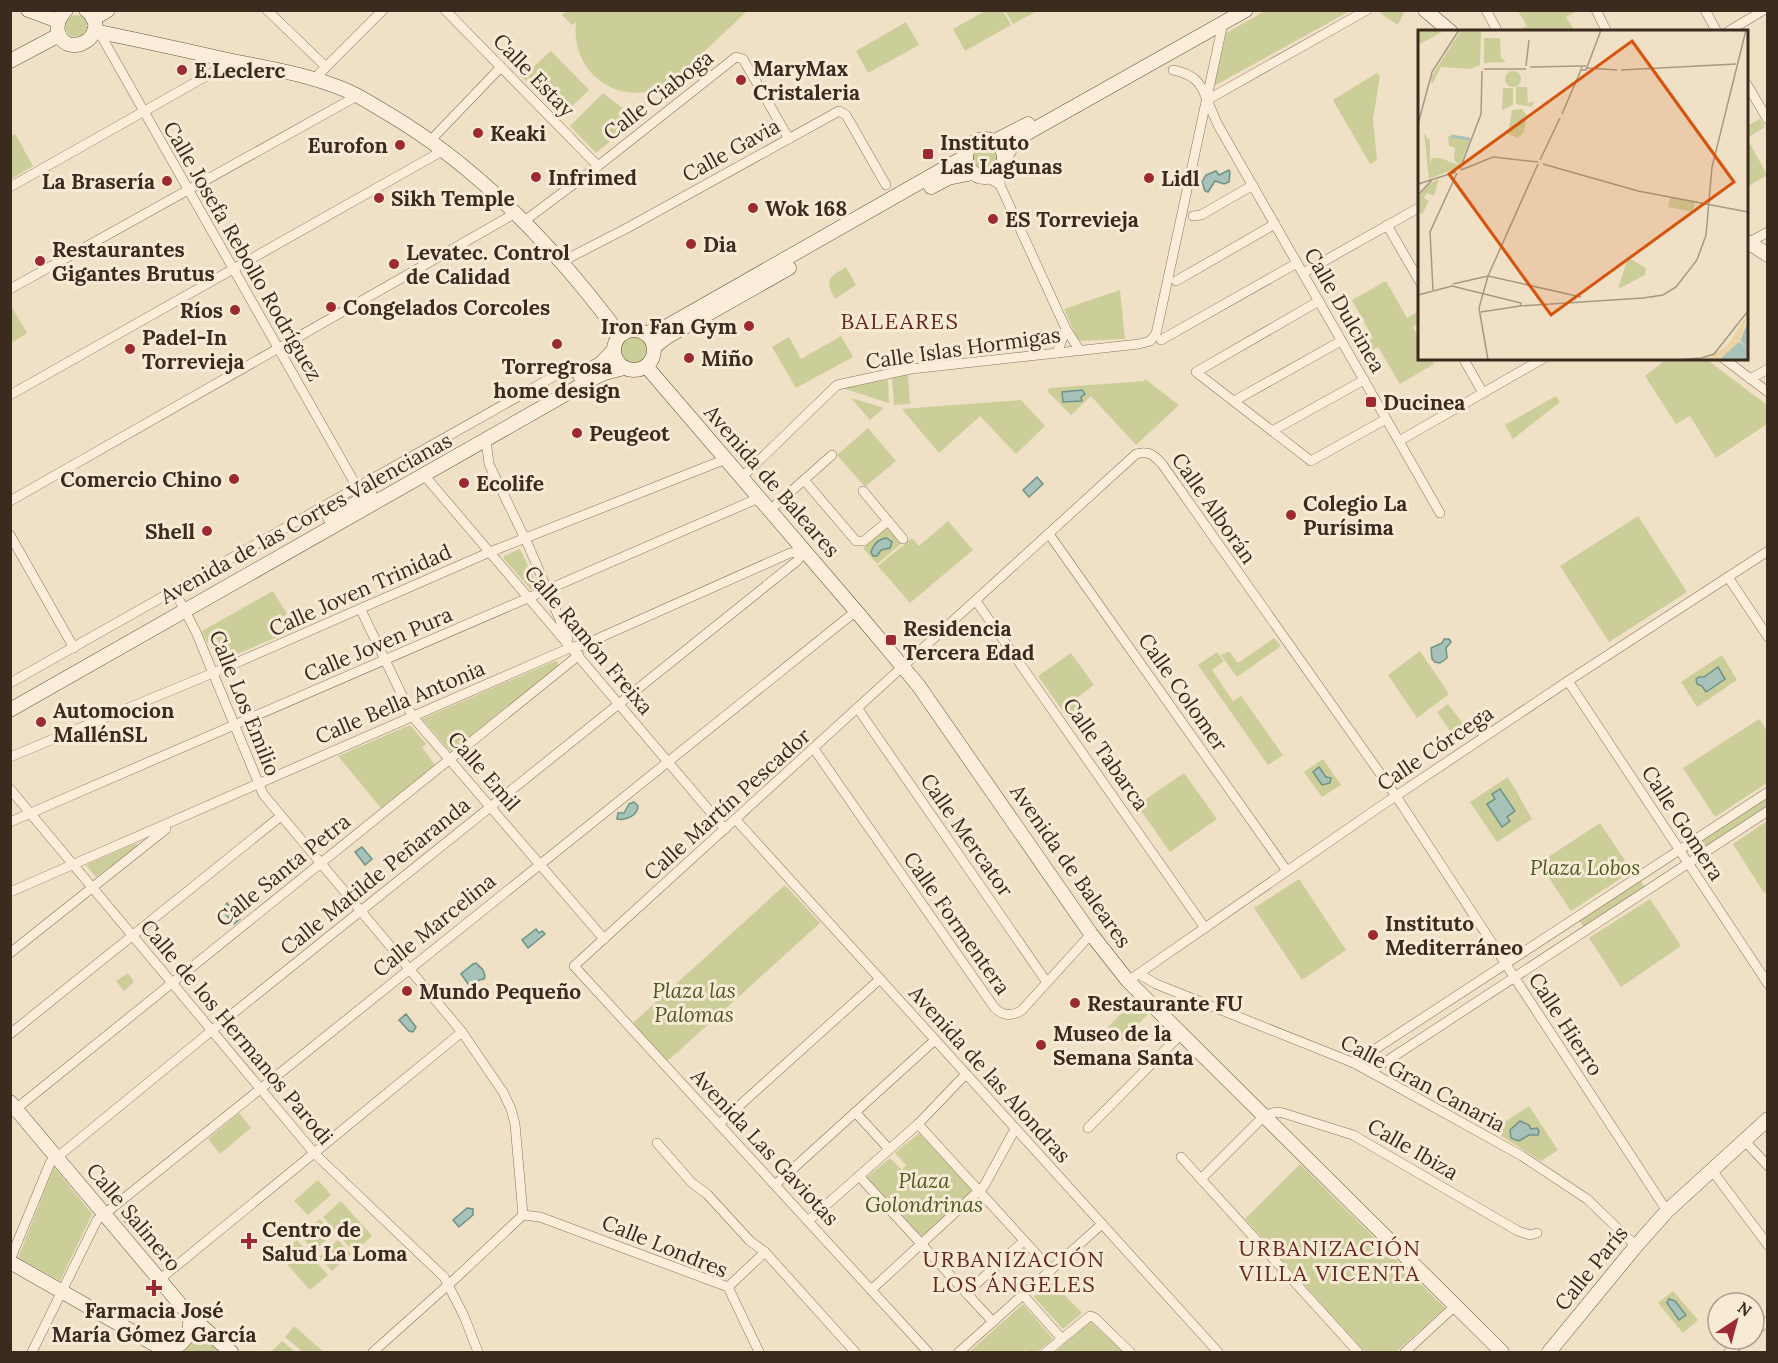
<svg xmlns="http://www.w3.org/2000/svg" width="1778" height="1363" viewBox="0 0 1778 1363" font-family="Lora,serif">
<rect width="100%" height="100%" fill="#efe0c6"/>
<g fill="#ccce99">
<path d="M987 10 1003 11 1011 25 965 51 953 29Z"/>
<path d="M1405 10 1398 25 1380 13 1383 11Z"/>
<path d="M567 11V10L747 11 672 82C626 111 570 78 576 22L572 25 562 15Z"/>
<path d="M1005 11H1037L1013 24Z"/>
<path d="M1265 11H1350L1214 86 1226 33Z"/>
<path d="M1518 11H1577L1566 17 1575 31H1518L1527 26Z"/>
<circle cx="76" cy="26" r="11"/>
<path d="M906 22 919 45 868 73 856 51Z"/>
<path d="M551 51 589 90 561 117 522 77Z"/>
<path d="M1377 73 1380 76 1373 119 1377 160 1370 164 1333 100Z"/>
<path d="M603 93 637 119 596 153 570 126Z"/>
<path d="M1760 119 1765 127 1747 138 1767 175 1747 187V126Z"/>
<path d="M15 134 33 166 11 179V136Z"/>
<circle cx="985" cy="158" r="15"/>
<path d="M846 267 856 285 835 299C825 279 828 278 846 267Z"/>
<path d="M1386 281 1407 318 1419 311V323L1413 327 1419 338 1420 358 1431 359 1434 364 1400 384 1378 347 1361 357 1356 348 1373 338 1352 300Z"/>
<path d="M1120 290 1125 339 1081 341 1077 338 1064 309Z"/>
<path d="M10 304 27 333 11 343H10Z"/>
<circle cx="634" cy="350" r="15"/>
<path d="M841 336 853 357 796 388 772 347 789 337 801 359Z"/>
<path d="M1668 358 1706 359 1767 405V424L1716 458 1690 416 1676 424 1645 376Z"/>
<path d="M908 373 910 404 894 405 892 377Z"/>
<path d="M1145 379 1179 405 1136 445 1091 396 1071 415 1047 391 1050 388 1144 381Z"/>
<path d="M888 380 889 403 845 389 847 386Z"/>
<path d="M1556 396 1560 402 1513 439 1505 425Z"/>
<path d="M851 398 884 408 870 420Z"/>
<path d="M1021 400 1045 426 1016 454 980 416 939 453 902 409Z"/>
<path d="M868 428 896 461 865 487 837 455Z"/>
<path d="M1638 516 1687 592 1609 642 1560 566Z"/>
<path d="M948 521 973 550 910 603 878 566 912 538 919 546Z"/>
<path d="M888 527 902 543 877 564 863 548Z"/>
<path d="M520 549 538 587 531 590 504 559V556Z"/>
<path d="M273 591 287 614 272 623 279 636 228 658 217 639 207 643 202 631Z"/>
<path d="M1274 638 1281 646 1237 677 1221 655 1229 651 1238 663Z"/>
<path d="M1420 651 1449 694 1417 718 1388 675Z"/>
<path d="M1217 652 1224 661 1212 670 1233 701 1241 696 1283 755 1268 765 1198 665Z"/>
<path d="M1071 653 1094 685 1078 697 1083 705 1067 717 1038 676Z"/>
<path d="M1722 655 1737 680 1697 707 1681 682Z"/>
<path d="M555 661 558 662V666L451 752 422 719Z"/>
<path d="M1448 704 1464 725 1452 734 1437 712Z"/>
<path d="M1759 719 1767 731V783L1715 817 1683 768Z"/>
<path d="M410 725 426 744 422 747 435 765 381 808 338 756Z"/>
<path d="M1323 759 1341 785 1322 797 1304 772Z"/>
<path d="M1184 773 1217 819 1170 852 1137 805Z"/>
<path d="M1508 777 1532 819 1497 842 1470 802Z"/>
<path d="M1767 795V808L1702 851 1696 842Z"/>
<path d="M1767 821 1768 890 1764 893 1733 844Z"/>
<path d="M1600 823 1632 871 1571 911 1539 863Z"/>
<path d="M134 844H137V847L96 877 86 865Z"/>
<path d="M1299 879 1346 950 1302 980 1254 908Z"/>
<path d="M1640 879 1645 888 1584 928 1579 920Z"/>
<path d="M785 885 820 923 670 1059 666 1060 634 1025V1022Z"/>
<path d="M1650 899 1681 946 1621 987 1589 938Z"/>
<path d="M128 973 134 982 124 991 116 981Z"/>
<path d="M1134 1000 1148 1014 1122 1041 1108 1027Z"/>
<path d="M1529 1106 1558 1150 1541 1161 1492 1130Z"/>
<path d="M239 1113 251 1128 220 1154 208 1139Z"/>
<path d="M919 1133 972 1190 922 1237 867 1177 890 1158 902 1170 906 1165 895 1153Z"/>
<path d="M1300 1164 1445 1308 1396 1352H1365L1245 1219Z"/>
<path d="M54 1167 92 1214 60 1281 18 1258Z"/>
<path d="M318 1180 331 1195 308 1215 294 1201Z"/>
<path d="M341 1201 372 1236 354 1252 323 1217Z"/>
<path d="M320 1219 333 1234 314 1251 301 1236Z"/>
<path d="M297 1240 328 1275 310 1290 279 1255Z"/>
<path d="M338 1240 351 1254 332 1271 319 1257Z"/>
<path d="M1051 1281 1082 1313 1063 1329 1034 1297Z"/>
<path d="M1673 1291 1698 1320 1683 1333 1658 1303Z"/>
<path d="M1023 1304 1053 1339 1037 1352H1029L1026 1350 1020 1352H969Z"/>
<path d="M1091 1322 1123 1352H1055L1089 1323Z"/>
<path d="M294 1326 324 1352H303L285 1337Z"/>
<path d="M195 1328 222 1352H177Z"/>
<path d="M282 1341 295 1352 272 1351Z"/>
</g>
<g fill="#a7c3b9" stroke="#6e9286" stroke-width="1.5">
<path d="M1229 170 1230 173 1229 182 1224 184 1215 181 1208 192 1205 191 1202 182 1206 175 1216 171 1219 175Z"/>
<path d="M1082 390 1085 394 1081 397 1082 401 1063 402 1062 392Z"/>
<path d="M1037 477 1043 484 1029 497 1023 490Z"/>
<path d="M887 538 892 542 890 548 881 550 877 556H873L871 552C874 544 878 539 887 538Z"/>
<path d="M1444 639H1449L1451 642 1446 648 1447 658 1440 663 1435 662 1432 659 1431 648 1442 643Z"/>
<path d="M344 655 348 664 333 671 329 661Z"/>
<path d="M1718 667 1725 679 1706 692 1702 686 1697 684 1696 679 1699 677H1704Z"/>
<path d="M1319 767 1326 777 1331 778 1330 783 1322 785 1313 772Z"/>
<path d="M1500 789 1515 811 1507 817 1510 821 1502 827 1487 804 1495 799 1492 794Z"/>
<path d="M634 802 638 806C638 815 626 821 617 819L618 813H624L629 804Z"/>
<path d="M362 847 372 859 365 865 355 852Z"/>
<path d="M227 903 240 919 234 924 221 909Z"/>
<path d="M536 929 539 933 542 931 545 934 528 948 522 940Z"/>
<path d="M476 963 483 970 485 976 484 979 479 980 477 985 473 986 469 985 461 974 473 964Z"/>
<path d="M406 1014 416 1027 413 1032 409 1031 399 1020Z"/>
<path d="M1520 1121 1529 1125 1531 1129 1537 1128 1539 1131 1538 1135H1529L1519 1141 1511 1138 1510 1130Z"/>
<path d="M467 1208 473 1209V1215L459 1227 453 1220Z"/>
<path d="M130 1210 139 1222 132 1229 121 1217Z"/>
<path d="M1669 1299 1675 1301 1686 1315 1679 1320 1667 1303Z"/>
</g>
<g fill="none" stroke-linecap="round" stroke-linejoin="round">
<defs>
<g id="street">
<path d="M267 10 326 67"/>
<path d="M445 10 598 166"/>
<path d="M1367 10 1207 100 1218 125 1440 513"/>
<path d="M1486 10 1498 32"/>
<path d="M1596 10 1607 32"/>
<path d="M1705 10 1717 32"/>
<path d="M99 32 357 487"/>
<path d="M1727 32 1764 10"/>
<path d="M1173 70C1192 74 1201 81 1207 100"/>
<path d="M314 79 383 10"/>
<path d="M1746 83 1768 120"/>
<path d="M431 140 501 67"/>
<path d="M1000 171V185L1066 329 1080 351"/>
<path d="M987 177 1000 185"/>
<path d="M10 187 233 61"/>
<path d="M1193 216 1201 215 1253 185"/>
<path d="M523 222 598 166 736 57 743 59 789 139"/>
<path d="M1387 225 1420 282"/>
<path d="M1746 244 1768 232"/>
<path d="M561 262 629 227 839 111 846 115 886 185"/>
<path d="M1303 273 1420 207"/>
<path d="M1176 281 1275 224"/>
<path d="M10 289 357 96"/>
<path d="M1319 301 1196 372 1311 461 1386 419"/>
<path d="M1161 340 1297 263"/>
<path d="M1057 353 1066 329"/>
<path d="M1463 358 1483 393"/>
<path d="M1723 358 1768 392"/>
<path d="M1750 379 1768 369"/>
<path d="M10 395 444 150"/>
<path d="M1234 401 1341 341"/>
<path d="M1272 431 1364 380"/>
<path d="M486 440 489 464 529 547 568 639"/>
<path d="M1399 441 1544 358"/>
<path d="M424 475 725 829"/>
<path d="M742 477 837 385 911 369 1139 344 1150 341 1156 334 1223 23"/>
<path d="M804 480 856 541H864L888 521"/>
<path d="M863 491 903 539"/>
<path d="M10 501 514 214"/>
<path d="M770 510 832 455"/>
<path d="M1049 534 1287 871"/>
<path d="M10 535 74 648"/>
<path d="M1728 577 1768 637"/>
<path d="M174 590 196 632 263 794 462 1032 503 1092 511 1109 515 1124 523 1215"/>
<path d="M976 601 1205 928"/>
<path d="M361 610 412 716 604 939"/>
<path d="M1568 681 1768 984"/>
<path d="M10 683 558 374 575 372 586 373"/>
<path d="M858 709 1046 981"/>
<path d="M814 749 994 1007C1002 1016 1012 1017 1022 1010L1091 934"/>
<path d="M10 757 213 673 490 552 726 459"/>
<path d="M10 789 315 1154 444 1277 464 1316 478 1352"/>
<path d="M736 820 1218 1352"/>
<path d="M10 822 759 498"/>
<path d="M10 892 572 647 581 646 790 553 805 551"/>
<path d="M10 953 166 829"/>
<path d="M1139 974 1156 984 1354 1063 1387 1081 1522 1156 1587 1199 1636 1246"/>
<path d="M1128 981 1378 808 1568 681 1768 551"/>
<path d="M10 1034 281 816"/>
<path d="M1354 1063 1768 792"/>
<path d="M1370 1072 1768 811"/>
<path d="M12 1112 579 655"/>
<path d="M855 1112 889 1149"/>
<path d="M719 1124 880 979"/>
<path d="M918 1124 1051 1270"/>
<path d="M1088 1128 1181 1034"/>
<path d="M1744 1140 1768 1166"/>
<path d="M657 1143 692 1183 707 1194 750 1241 765 1252 855 1352"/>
<path d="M1181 1157 1358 1352"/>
<path d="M1711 1169 1768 1245"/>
<path d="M859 1176 993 1322"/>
<path d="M1201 1179 1265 1115 1276 1112 1283 1113 1353 1135 1518 1231 1530 1235 1537 1233"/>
<path d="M775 1185 935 1040"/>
<path d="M523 1215 540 1217 728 1287 759 1352"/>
<path d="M808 1221 918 1124 966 1074"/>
<path d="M10 1260 50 1163 221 1023 797 561 805 551"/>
<path d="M159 1280 462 1032"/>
<path d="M728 1287 765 1252"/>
<path d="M871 1290 984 1186 1015 1129"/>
<path d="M966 1293 1024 1241"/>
<path d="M1023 1295 1062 1339"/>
<path d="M1754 1332 1768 1321"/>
<path d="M32 1352 97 1220 856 611"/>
<path d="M373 1352 457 1277 523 1215"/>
<path d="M928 1352 574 966 1136 454C1148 450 1154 455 1162 464L1396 796 1667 1211"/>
<path d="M959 1352 1102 1224"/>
<path d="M1046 1352 1090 1316 1095 1318 1130 1352"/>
<path d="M1405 1352 1455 1306"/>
<path d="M1729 1352 1745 1339"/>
</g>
<g id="secondary">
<path d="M28 10 58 21"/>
<path d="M66 10C60 16 56 23 58 32 68 63 115 32 86 10"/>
<path d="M1425 10 1451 32"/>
<path d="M93 19 108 10"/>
<path d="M94 31C139 40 184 50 228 60 267 68 306 74 343 89 359 95 373 105 387 113 479 167 557 250 620 335"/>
<path d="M10 61 59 35"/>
<circle cx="985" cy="158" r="19"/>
<path d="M995 141 1028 124"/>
<path d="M1005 157 1013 144 1024 135 1246 10"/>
<path d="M931 187 948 178 973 173"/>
<path d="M1746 241 1768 255"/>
<circle cx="634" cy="350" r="20"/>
<path d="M646 333 662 329 966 156"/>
<path d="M654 347 667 337 789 268"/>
<path d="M646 366 856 611 918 685 1091 934 1128 981 1502 1352"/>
<path d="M580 376 600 364 614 350"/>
<path d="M330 518 370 495"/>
<path d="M10 710 594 378 605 373 624 368"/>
<path d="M10 1102 190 1316 231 1352"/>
<path d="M10 1262 168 1352"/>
<path d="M166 1351C183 1347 192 1334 190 1316"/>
<path d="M1549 1352 1636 1246 1667 1211 1768 1119"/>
</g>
</defs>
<use href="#street" stroke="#8b715b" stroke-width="10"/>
<use href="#secondary" stroke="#6d533e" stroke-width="15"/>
<use href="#street" stroke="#faeeda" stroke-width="9"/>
<use href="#secondary" stroke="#faeeda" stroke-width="14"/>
</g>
<g fill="#9c2a32" stroke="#f7ebd6" stroke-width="2">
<circle cx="182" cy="70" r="6"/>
<circle cx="741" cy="80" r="6"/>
<circle cx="478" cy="133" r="6"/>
<circle cx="400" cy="145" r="6"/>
<rect x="922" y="148" width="12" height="12" rx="3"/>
<circle cx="536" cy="177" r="6"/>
<circle cx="1149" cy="178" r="6"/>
<circle cx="167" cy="181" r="6"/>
<circle cx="379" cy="198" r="6"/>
<circle cx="753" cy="208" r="6"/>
<circle cx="993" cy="219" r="6"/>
<circle cx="691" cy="244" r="6"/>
<circle cx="40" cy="261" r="6"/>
<circle cx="394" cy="264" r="6"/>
<circle cx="331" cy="307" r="6"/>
<circle cx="235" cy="310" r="6"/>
<circle cx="749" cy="326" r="6"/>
<circle cx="557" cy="344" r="6"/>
<circle cx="130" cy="349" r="6"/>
<circle cx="689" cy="358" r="6"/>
<rect x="1365" y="396" width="12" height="12" rx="3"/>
<circle cx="577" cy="433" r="6"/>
<circle cx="234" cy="479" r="6"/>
<circle cx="464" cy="483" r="6"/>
<circle cx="1291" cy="515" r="6"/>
<circle cx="207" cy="531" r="6"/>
<rect x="885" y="634" width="12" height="12" rx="3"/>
<circle cx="41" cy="722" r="6"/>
<circle cx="1373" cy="935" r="6"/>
<circle cx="407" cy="991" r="6"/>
<circle cx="1075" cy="1003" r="6"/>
<circle cx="1041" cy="1045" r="6"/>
<path d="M246 1232h6v6h6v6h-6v6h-6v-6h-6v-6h6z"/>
<path d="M151 1279h6v6h6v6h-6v6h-6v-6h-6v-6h6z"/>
</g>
<g text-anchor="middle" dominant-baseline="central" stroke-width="6" stroke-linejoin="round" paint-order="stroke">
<g font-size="21" font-weight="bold" fill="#3b2b1f" stroke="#f7ebd6" text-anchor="start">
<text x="753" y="68">MaryMax<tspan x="753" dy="24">Cristaleria</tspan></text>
<text x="194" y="70">E.Leclerc</text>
<text x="490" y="133">Keaki</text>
<text x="940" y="142">Instituto<tspan x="940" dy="24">Las Lagunas</tspan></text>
<text x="388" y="145" text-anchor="end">Eurofon</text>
<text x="548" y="177">Infrimed</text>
<text x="1161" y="178">Lidl</text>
<text x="155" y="181" text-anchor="end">La Brasería</text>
<text x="391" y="198">Sikh Temple</text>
<text x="765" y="208">Wok 168</text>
<text x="1005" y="219">ES Torrevieja</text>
<text x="703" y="244">Dia</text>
<text x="52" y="249">Restaurantes<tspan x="52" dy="24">Gigantes Brutus</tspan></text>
<text x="406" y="252">Levatec. Control<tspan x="406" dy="24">de Calidad</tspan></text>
<text x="343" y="307">Congelados Corcoles</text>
<text x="223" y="310" text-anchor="end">Ríos</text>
<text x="737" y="326" text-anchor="end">Iron Fan Gym</text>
<text x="142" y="337">Padel-In<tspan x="142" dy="24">Torrevieja</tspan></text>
<text x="701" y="358">Miño</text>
<text x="557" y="366" text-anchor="middle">Torregrosa<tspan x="557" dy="24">home design</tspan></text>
<text x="1383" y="402">Ducinea</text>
<text x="589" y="433">Peugeot</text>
<text x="222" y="479" text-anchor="end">Comercio Chino</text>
<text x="476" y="483">Ecolife</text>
<text x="1303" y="503">Colegio La<tspan x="1303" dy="24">Purísima</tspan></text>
<text x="195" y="531" text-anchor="end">Shell</text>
<text x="903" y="628">Residencia<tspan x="903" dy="24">Tercera Edad</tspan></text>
<text x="53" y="710">Automocion<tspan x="53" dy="24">MallénSL</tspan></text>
<text x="1385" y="923">Instituto<tspan x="1385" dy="24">Mediterráneo</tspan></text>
<text x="419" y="991">Mundo Pequeño</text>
<text x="1087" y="1003">Restaurante FU</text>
<text x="1053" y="1033">Museo de la<tspan x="1053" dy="24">Semana Santa</tspan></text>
<text x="262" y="1229">Centro de<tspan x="262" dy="24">Salud La Loma</tspan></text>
<text x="154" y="1310" text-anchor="middle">Farmacia José<tspan x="154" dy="24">María Gómez García</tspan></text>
</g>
<g font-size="21" fill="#3b2b1f" stroke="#f7ebd6">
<text transform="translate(534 75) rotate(46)">Calle Estay</text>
<text transform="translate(658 95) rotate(-38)">Calle Ciaboga</text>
<text transform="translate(731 150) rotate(-29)">Calle Gavia</text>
<text transform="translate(243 251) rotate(60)">Calle Josefa Rebollo Rodríguez</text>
<text transform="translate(1345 310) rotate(60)">Calle Dulcinea</text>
<text transform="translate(963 348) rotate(-8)">Calle Islas Hormigas</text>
<text transform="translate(772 481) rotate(49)">Avenida de Baleares</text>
<text transform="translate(1214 508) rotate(55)">Calle Alborán</text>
<text transform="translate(306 518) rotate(-29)">Avenida de las Cortes Valencianas</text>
<text transform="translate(360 590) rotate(-24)">Calle Joven Trinidad</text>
<text transform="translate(589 640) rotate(50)">Calle Ramón Freixa</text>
<text transform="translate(378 644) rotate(-23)">Calle Joven Pura</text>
<text transform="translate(1183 692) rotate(55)">Calle Colomer</text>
<text transform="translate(400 702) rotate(-23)">Calle Bella Antonia</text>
<text transform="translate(245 703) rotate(68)">Calle Los Emilio</text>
<text transform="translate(1435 748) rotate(-34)">Calle Córcega</text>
<text transform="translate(1106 754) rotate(55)">Calle Tabarca</text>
<text transform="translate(484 771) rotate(49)">Calle Emil</text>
<text transform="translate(727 804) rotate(-42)">Calle Martín Pescador</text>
<text transform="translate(1683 823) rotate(57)">Calle Gomera</text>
<text transform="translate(967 835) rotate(55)">Calle Mercator</text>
<text transform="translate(1071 866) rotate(55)">Avenida de Baleares</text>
<text transform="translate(283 870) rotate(-39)">Calle Santa Petra</text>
<text transform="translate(375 876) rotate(-39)">Calle Matilde Peñaranda</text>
<text transform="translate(957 923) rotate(55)">Calle Formentera</text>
<text transform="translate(434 925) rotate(-39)">Calle Marcelina</text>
<text transform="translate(1566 1024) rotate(57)">Calle Hierro</text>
<text transform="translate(237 1032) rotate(50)">Calle de los Hermanos Parodi</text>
<text transform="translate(990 1074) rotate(48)">Avenida de las Alondras</text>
<text transform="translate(1423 1083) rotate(28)">Calle Gran Canaria</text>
<text transform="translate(765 1147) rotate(47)">Avenida Las Gaviotas</text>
<text transform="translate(1413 1149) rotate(30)">Calle Ibiza</text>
<text transform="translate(134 1217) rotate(50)">Calle Salinero</text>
<text transform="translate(665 1246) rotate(22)">Calle Londres</text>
<text transform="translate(1591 1268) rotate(-51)">Calle París</text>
</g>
<g font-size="21" font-style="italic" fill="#4f5825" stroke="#f7ebd6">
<text x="1585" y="867">Plaza Lobos</text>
<text x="694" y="990">Plaza las<tspan x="694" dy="24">Palomas</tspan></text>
<text x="924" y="1180">Plaza<tspan x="924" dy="24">Golondrinas</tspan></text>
</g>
<g font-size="22" letter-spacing="1.5" fill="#69281d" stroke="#f7ebd6">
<text x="900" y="321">BALEARES</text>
<text x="1330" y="1248">URBANIZACIÓN<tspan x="1330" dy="25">VILLA VICENTA</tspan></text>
<text x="1014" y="1259">URBANIZACIÓN<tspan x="1014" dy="25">LOS ÁNGELES</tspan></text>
</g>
</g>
<g transform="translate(1418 30)">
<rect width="330" height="330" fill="#efe0c6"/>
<path d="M0 0H23L24 2 0 15ZM43 0H63L62 35 53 39 23 37 14 54 12 49ZM66 8H82L83 28 88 32 66 33ZM87 49a8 8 0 1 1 16 0a8 8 0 1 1-16 0ZM98 57H109L110 73 116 71 114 77 98 74ZM85 58H95V75L84 80ZM94 80 104 79 109 85 106 102 100 108 90 104ZM6 103 12 111V134L14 128H22L41 135 36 130 37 118 31 116 30 106 53 110 41 137 11 149ZM21 149 16 166 9 163 6 168 11 171 4 184 0 182V168L8 155ZM252 167 277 171 275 182 250 177ZM210 228 228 238 227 245 200 259Z" fill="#ccce99"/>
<path d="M330 284 321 312 311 323 300 330H285L309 316Z" fill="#ebd3a3"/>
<path d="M330 291V330H301L321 312 329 317 322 311Z" fill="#a7c3b9"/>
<path fill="none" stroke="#a7c3b9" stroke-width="3" d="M33 106 52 109"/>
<path fill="none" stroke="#a79883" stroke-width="1.5" d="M108 36 111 10M168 36H164L163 40H168L183 0M112 37 163 36M169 38 199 40M66 39H108M203 40 318 34M144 84 163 40M0 94 14 42 41 0M0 95V159M122 130 142 88M125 134 220 161 330 182M42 139 63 84 64 41M43 140 75 127 120 132M0 154 38 142M0 165 14 150M70 246 61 278 70 330M70 246 120 134M35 254 70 246 163 267M15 260 12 202 39 143M0 265 34 256 103 273 102 276 225 268 245 265 258 257 279 230 288 205 294 137 328 0M63 282 102 276M262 330 280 328M277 330 296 324 330 281"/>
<path fill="#d7540e" fill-opacity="0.15" stroke="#d7540e" stroke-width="3" d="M214 11 316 152 133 285 31 144Z"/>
<rect width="330" height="330" fill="none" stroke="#3b2b1f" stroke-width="3"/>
</g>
<rect width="1778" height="1363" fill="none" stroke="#3b2b1f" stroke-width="24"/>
<g transform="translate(1736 1321) rotate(36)"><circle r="28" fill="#f7ebd6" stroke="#ac9e8d" stroke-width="1.5"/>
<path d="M0-4.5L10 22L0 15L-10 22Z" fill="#9c2a32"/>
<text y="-9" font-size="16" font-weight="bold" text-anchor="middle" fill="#3b2b1f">N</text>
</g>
</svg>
